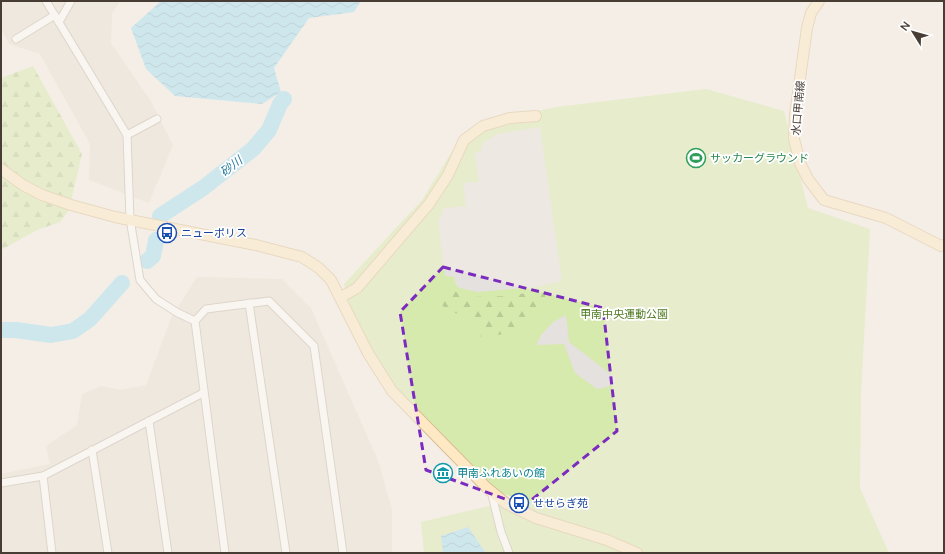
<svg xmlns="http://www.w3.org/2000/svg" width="945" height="554" viewBox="0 0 945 554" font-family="Mulish,'Noto Sans JP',sans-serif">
<defs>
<pattern id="forest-firs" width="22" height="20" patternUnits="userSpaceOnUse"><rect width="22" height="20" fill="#d7eaad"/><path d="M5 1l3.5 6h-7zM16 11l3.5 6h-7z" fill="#baca95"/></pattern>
<pattern id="water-waves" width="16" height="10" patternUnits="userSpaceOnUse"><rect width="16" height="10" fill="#9fddf4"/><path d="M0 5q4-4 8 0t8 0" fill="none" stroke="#83b4c6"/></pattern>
</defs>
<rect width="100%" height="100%" fill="#f4eee6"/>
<g fill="#e8dfd4">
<path d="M1 1H120L112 13 111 43 152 103 173 145 149 203 89 180 90 144 40 54 9 44 1 29Z"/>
<path d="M197 277 282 279 311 308 379 463 392 510V553H1V474L50 464 46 446 77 425 82 394 101 386 121 390 146 385 171 318Z"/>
</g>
<path fill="#d7eaad" d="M706 89 784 111 808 208 870 229 861 393 860 488 889 553H424L421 522 518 499 499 492C438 432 363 371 344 284L422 200 456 145 479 123 556 107Z"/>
<g fill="url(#forest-firs)">
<path d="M33 66 82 154 69 210 60 222 37 230 1 250V78Z"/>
<path d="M446 289 472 297 511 296 545 289V302L533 318 519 331 481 338 476 317 450 312 437 301Z"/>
</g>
<g fill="#e4e1de">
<path d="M540 127 562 281 536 287 477 292 460 288 456 285 454 277 445 276 438 222 444 208 466 206 463 183 479 182 475 153 481 151 482 144 486 141 497 134Z"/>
<path d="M566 315 569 342 617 379 608 387 597 389 575 373 564 344 536 345 541 335 553 322Z"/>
</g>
<g fill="url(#water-waves)">
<path d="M161 1H361L354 12 309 18 274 68 281 92 262 104 175 96 146 69 131 28Z"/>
<path d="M468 527 486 553H443L441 536Z"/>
</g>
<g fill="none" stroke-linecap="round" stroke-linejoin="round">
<g stroke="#9fddf4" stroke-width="16">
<path d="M160 216 203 188 253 149 269 130 280 104 284 99"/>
<path d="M147 261 153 256 156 240"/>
<path d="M1 330H16L51 335 73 331 90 319 122 283"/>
</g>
<defs>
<g id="street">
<path d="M46 1 127 135 130 219 140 280 156 299 178 313 195 321"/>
<path d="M59 22 71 1"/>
<path d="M16 39 55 15"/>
<path d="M127 135 157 119"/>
<path d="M249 303 286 553"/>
<path d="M149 421 168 553"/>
<path d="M92 450 108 553"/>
<path d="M43 476 52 553"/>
<path d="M1 483 43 476 203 393"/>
<path d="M491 491 501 532 509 553"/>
<path d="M225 553 195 321 206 309 269 301 314 346 343 553"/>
</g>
<g id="secondary">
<path d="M819 1 811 13 807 28 795 114 794 139 800 163 808 179 824 200 886 218 941 246 944 245"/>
<path d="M1 169 23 185 42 195 71 205 115 217 256 245 302 257 319 268 331 280 368 353 392 391 487 488 507 504 536 518 607 540 637 553"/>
<path d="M341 297 357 288 429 204 448 175 464 140 483 126 510 118 536 116"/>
</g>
</defs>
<use href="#street" stroke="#c3b7ab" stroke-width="9"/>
<use href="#secondary" stroke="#d9be95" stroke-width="12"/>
<use href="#street" stroke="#fff" stroke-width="7"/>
<use href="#secondary" stroke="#ffe9c5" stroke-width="10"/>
</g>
<path d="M0 0H945V554H0ZM443 267 603 308 617 431 524 506 426 470 400 312Z" fill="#f4eee6" fill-opacity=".55" fill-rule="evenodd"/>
<path fill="none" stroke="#7b2cbf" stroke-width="3" stroke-dasharray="8 5" stroke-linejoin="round" d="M443 267 603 308 617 431 524 506 426 470 400 312Z"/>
<defs>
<symbol id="stadium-ring" viewBox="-11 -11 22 22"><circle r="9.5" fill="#fff" stroke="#2e9e5b" stroke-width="1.5"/><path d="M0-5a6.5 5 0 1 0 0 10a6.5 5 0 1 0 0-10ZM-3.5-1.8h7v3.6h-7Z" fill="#2e9e5b"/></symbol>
<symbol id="bus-ring" viewBox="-11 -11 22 22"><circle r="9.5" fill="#fff" stroke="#1a4fb4" stroke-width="1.5"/><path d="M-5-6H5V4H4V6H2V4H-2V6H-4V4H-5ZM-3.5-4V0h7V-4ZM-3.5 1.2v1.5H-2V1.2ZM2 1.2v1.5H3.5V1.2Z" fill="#1a4fb4"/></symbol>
<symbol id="museum-ring" viewBox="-11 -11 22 22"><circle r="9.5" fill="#fff" stroke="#0f9aa8" stroke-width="1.5"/><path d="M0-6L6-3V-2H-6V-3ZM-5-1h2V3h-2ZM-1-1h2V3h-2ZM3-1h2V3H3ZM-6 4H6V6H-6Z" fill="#0f9aa8"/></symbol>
</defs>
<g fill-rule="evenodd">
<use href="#stadium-ring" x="685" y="147" width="22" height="22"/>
<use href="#bus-ring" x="156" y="222" width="22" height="22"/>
<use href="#museum-ring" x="432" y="462" width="22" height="22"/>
<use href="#bus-ring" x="508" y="492" width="22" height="22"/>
</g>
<g text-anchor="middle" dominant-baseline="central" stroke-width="3.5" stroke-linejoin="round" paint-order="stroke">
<g font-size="11" fill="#473d35" stroke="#fff">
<text transform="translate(798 108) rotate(-85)">水口甲南線</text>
</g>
<g font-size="11" fill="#27864d" stroke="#fff" text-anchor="start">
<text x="710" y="158">サッカーグラウンド</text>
</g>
<g font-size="11" fill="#164399" stroke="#fff" text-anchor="start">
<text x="181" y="233">ニューポリス</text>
<text x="533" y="503">せせらぎ苑</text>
</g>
<g font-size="11" fill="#527c25" stroke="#fff">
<text x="624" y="314">甲南中央運動公園</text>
</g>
<g font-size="11" fill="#0d838f" stroke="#fff" text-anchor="start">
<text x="457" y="473">甲南ふれあいの館</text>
</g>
<g font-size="12" font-style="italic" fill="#257c9f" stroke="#fff">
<text transform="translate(231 166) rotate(-38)">砂川</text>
</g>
</g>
<rect width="945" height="554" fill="none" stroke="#473d35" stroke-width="4"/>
<g transform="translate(913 32) rotate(307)" stroke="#ffffff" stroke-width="3" paint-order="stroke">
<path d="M0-3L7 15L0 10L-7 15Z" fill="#473d35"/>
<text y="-6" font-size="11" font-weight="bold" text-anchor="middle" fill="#473d35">N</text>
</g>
</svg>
